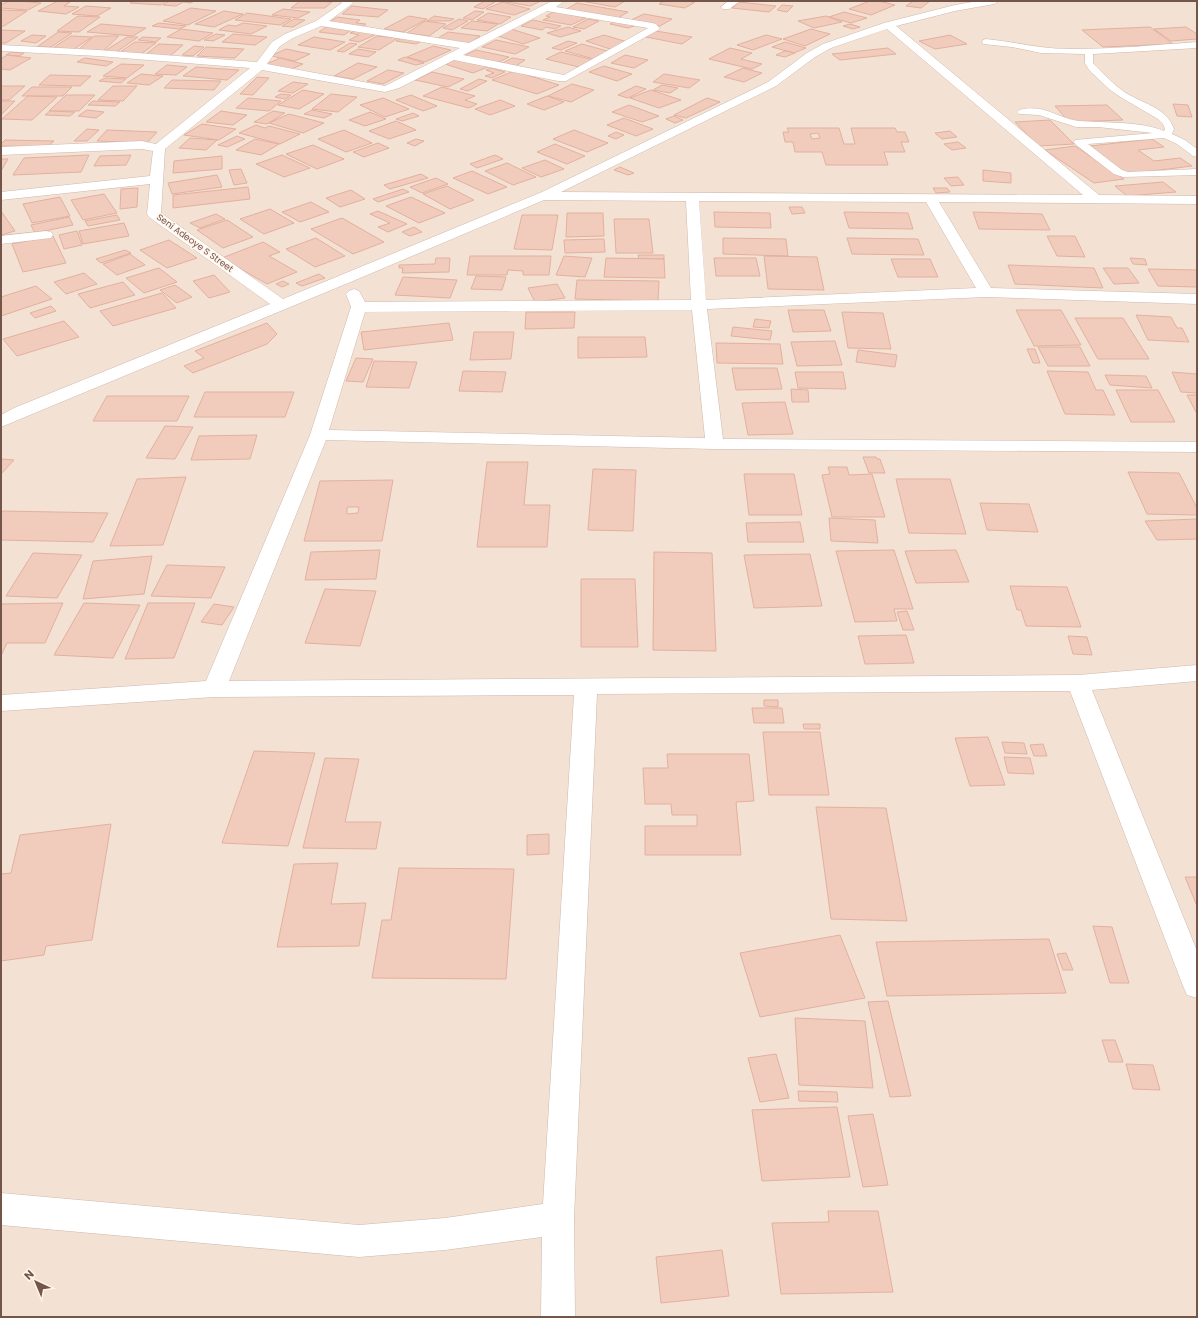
<svg xmlns="http://www.w3.org/2000/svg" width="1198" height="1318" viewBox="0 0 1198 1318" font-family="Poppins,sans-serif">
<rect width="100%" height="100%" fill="#fcf0e5"/>
<rect fill="#f3e1d3" x="1" y="1" width="1196" height="1316"/>
<g fill="#f1ccbd" stroke="#e3b09e" fill-rule="evenodd">
<path d="M9 1H18L41 3 28 10 1 8V5Z"/>
<path d="M58 1 70 2 64 6 79 7 66 14 38 11Z"/>
<path d="M133 1H166L161 5 130 3Z"/>
<path d="M169 1H194L191 3 183 2 176 6 163 5Z"/>
<path d="M300 1H315L332 2 325 8H291Z"/>
<path d="M485 1 495 2 483 9 474 7Z"/>
<path d="M501 1H541L530 6Z"/>
<path d="M581 1H625L615 7Z"/>
<path d="M664 1H686L695 2 685 8 659 4Z"/>
<path d="M870 1H879L895 5 871 15 849 9Z"/>
<path d="M913 1H930L921 8 906 6Z"/>
<path d="M502 2 530 9 514 15 486 9Z"/>
<path d="M739 2 776 6 769 12 732 8Z"/>
<path d="M577 3 628 12 616 19 565 10Z"/>
<path d="M782 5 793 6 787 12 777 10Z"/>
<path d="M86 6 111 8 97 16 72 14Z"/>
<path d="M352 6 388 10 378 17 342 14Z"/>
<path d="M191 8 216 11 188 25 163 21Z"/>
<path d="M283 9 310 12 298 18 272 15Z"/>
<path d="M1 10H2L27 11 4 26H1Z"/>
<path d="M224 11 243 14 214 27 195 24Z"/>
<path d="M475 11 484 12 472 20 463 18Z"/>
<path d="M553 12H559L586 18 571 25 543 20 550 17 546 16Z"/>
<path d="M844 12 867 18 851 23 829 17Z"/>
<path d="M247 13 291 19 280 25 235 20Z"/>
<path d="M488 13 511 17 500 24 477 20Z"/>
<path d="M644 14 672 19 660 26 631 20Z"/>
<path d="M78 16 100 17 79 32 57 31Z"/>
<path d="M409 16 427 19 403 32 384 29Z"/>
<path d="M434 16 454 19 450 21H427Z"/>
<path d="M826 16 842 22 814 28 798 21Z"/>
<path d="M337 17 360 20 356 23 366 24 360 28 327 24Z"/>
<path d="M294 19 305 20 293 27 282 26Z"/>
<path d="M459 19 468 21 452 30 443 28Z"/>
<path d="M588 19 599 21 584 29 573 27Z"/>
<path d="M533 20 561 26 555 29 546 27 542 30 521 26Z"/>
<path d="M618 20 637 25 628 28 610 24Z"/>
<path d="M425 21 446 24 429 36 407 33Z"/>
<path d="M472 21 498 24 487 31 461 28Z"/>
<path d="M159 23 186 26 179 29 152 26Z"/>
<path d="M243 23 267 26 251 34 219 30 228 25 236 26Z"/>
<path d="M101 24 146 28 133 36 87 32Z"/>
<path d="M850 24 860 27 853 29 843 26Z"/>
<path d="M326 27 351 30 344 35 319 32Z"/>
<path d="M568 27 581 31 560 37 547 33Z"/>
<path d="M1150 27 1173 44 1103 47 1082 30Z"/>
<path d="M1186 27 1197 34V39L1171 41 1154 29Z"/>
<path d="M181 29 213 33 199 41 167 37Z"/>
<path d="M511 29 540 38 523 44 495 35Z"/>
<path d="M811 29 830 34 805 46 783 39Z"/>
<path d="M1 30 25 31 6 43H1Z"/>
<path d="M357 30 377 34 359 42 349 40 359 35 350 33Z"/>
<path d="M656 31 692 37 682 44 646 37Z"/>
<path d="M58 32 72 33 51 47H37Z"/>
<path d="M448 32 480 36 469 44 435 40Z"/>
<path d="M216 34 225 35 213 41 204 40Z"/>
<path d="M233 34 267 37 255 45 222 42Z"/>
<path d="M32 35 46 36 36 43 21 41Z"/>
<path d="M604 35 631 43 613 50 586 41Z"/>
<path d="M766 35 782 39 753 50 737 45Z"/>
<path d="M950 35 967 44 935 49 919 41Z"/>
<path d="M71 36 92 37 74 49 53 48Z"/>
<path d="M94 36H119L102 52 77 51Z"/>
<path d="M377 36 398 38 379 50 358 47Z"/>
<path d="M127 37H138L115 53 103 52Z"/>
<path d="M143 37 161 38 156 42 138 40Z"/>
<path d="M314 37 345 42 330 50 298 45Z"/>
<path d="M402 38 422 41 416 44 396 41Z"/>
<path d="M496 40 529 47 515 54 482 47Z"/>
<path d="M568 41 577 43 561 50 552 48Z"/>
<path d="M135 42 156 43 141 54 120 52Z"/>
<path d="M785 42 806 48 794 53 772 47Z"/>
<path d="M350 43 357 44 344 52 337 51Z"/>
<path d="M159 44 183 45 170 56 145 55Z"/>
<path d="M582 44 611 52 594 59 565 51Z"/>
<path d="M194 46 204 47 193 56 182 55Z"/>
<path d="M433 46 451 50 425 62 407 57Z"/>
<path d="M206 47 244 49 235 58 197 56Z"/>
<path d="M730 48 752 53 741 59 762 64 752 69 709 59Z"/>
<path d="M888 48 896 54 840 60 832 54Z"/>
<path d="M286 49 310 54 295 61 271 56Z"/>
<path d="M358 49 376 52 368 57 349 54Z"/>
<path d="M476 50 509 57 495 64 461 57Z"/>
<path d="M785 51 795 53 785 57 776 55Z"/>
<path d="M11 52 24 53 19 56 6 55Z"/>
<path d="M561 52 594 60 579 67 546 59Z"/>
<path d="M7 55 31 58 10 70 1 69V59Z"/>
<path d="M625 55 648 60 634 68 611 63Z"/>
<path d="M405 57 424 63 416 65 398 60Z"/>
<path d="M85 58 113 62 106 66 77 62Z"/>
<path d="M280 58 303 64 287 71 264 65Z"/>
<path d="M460 58 488 67 473 73 445 64Z"/>
<path d="M512 58 525 60 513 68 499 65Z"/>
<path d="M358 63 377 67 353 79 334 76Z"/>
<path d="M121 64 144 65 127 78 103 76Z"/>
<path d="M167 65 187 67 176 75 155 74Z"/>
<path d="M604 66 632 74 617 81 589 72Z"/>
<path d="M196 67 239 70 227 80 183 76Z"/>
<path d="M491 68 505 72 492 78 485 76 494 73 486 70Z"/>
<path d="M743 68 762 73 744 82 724 77Z"/>
<path d="M388 70 404 73 383 84 367 81Z"/>
<path d="M514 71 559 85 537 94 492 80Z"/>
<path d="M432 72 464 79 448 87 415 80Z"/>
<path d="M141 74 163 76 149 85 127 83Z"/>
<path d="M664 74 700 80 689 88 653 82Z"/>
<path d="M50 75 91 76 80 86 39 85Z"/>
<path d="M257 77 269 78 253 95 240 94Z"/>
<path d="M105 78 126 79 121 83 99 81Z"/>
<path d="M479 79 487 81 468 91 460 89Z"/>
<path d="M172 80 221 81 214 90 164 88Z"/>
<path d="M293 82 308 84 293 93 278 91Z"/>
<path d="M572 84 594 90 571 102 548 96Z"/>
<path d="M662 85 678 88 670 93 653 90Z"/>
<path d="M1 86H25L9 100H1Z"/>
<path d="M113 86H137L123 101 98 100Z"/>
<path d="M636 86 646 89 628 98 618 95Z"/>
<path d="M32 87H72L63 96H22Z"/>
<path d="M442 87 475 96 465 100 477 104 469 108 423 96Z"/>
<path d="M303 90 324 94 299 109 278 105Z"/>
<path d="M651 90 681 100 659 108 630 98Z"/>
<path d="M281 94 291 95 285 99 275 97Z"/>
<path d="M331 94 357 97 338 112 312 109Z"/>
<path d="M66 95H95L79 111H49Z"/>
<path d="M411 95 437 106 423 111 396 100Z"/>
<path d="M28 96 57 97 32 120 2 119Z"/>
<path d="M547 96 564 102 544 110 527 104Z"/>
<path d="M248 98 281 101 269 111 236 108Z"/>
<path d="M383 98 409 109 385 117 360 105Z"/>
<path d="M707 98 720 102 686 118 674 115Z"/>
<path d="M500 100 515 106 490 115 475 109Z"/>
<path d="M1 101H15L2 114Z"/>
<path d="M93 101 120 102 115 106 88 105Z"/>
<path d="M1173 104 1188 105 1192 117 1177 116Z"/>
<path d="M629 105 659 116 642 122 612 112Z"/>
<path d="M1107 105 1123 120 1069 122 1055 106Z"/>
<path d="M87 110 104 112 96 118 78 116Z"/>
<path d="M312 110 332 114 324 118 304 114Z"/>
<path d="M50 111 75 112 70 116 45 115Z"/>
<path d="M221 111 247 115 233 125 206 122Z"/>
<path d="M273 111 285 113 267 124 254 122Z"/>
<path d="M370 112 386 119 365 126 349 120Z"/>
<path d="M413 113 419 116 402 121 396 119Z"/>
<path d="M289 114 324 123 303 133 269 123Z"/>
<path d="M674 116 683 120 675 123 666 119Z"/>
<path d="M624 118 653 129 636 136 607 125Z"/>
<path d="M1050 120 1074 144 1038 146 1015 122Z"/>
<path d="M396 121 416 130 389 139 369 131Z"/>
<path d="M202 124 236 129 219 140 184 135Z"/>
<path d="M256 125 265 128 269 126 300 134 280 144 239 133Z"/>
<path d="M787 128H839L844 144H855L851 128H895L897 132H905L909 142H901L905 152H884L888 165H826L822 152H795L793 142H785L783 132H789ZM818 133 820 138 812 139 810 134Z"/>
<path d="M87 129 99 130 87 141H74Z"/>
<path d="M107 130 157 132 147 143 97 141Z"/>
<path d="M344 130 372 143 346 152 318 139Z"/>
<path d="M574 130 608 143 587 152 553 139Z"/>
<path d="M950 131 957 137 942 139 935 133Z"/>
<path d="M616 132 624 135 616 139 608 136Z"/>
<path d="M237 136 245 139 227 147 218 145Z"/>
<path d="M190 138 217 140 206 150 179 148Z"/>
<path d="M255 139 279 144 261 155 236 150Z"/>
<path d="M416 139 424 141 415 146 407 143Z"/>
<path d="M1152 139 1164 147 1138 150 1154 161 1180 158 1192 166 1127 174 1090 146Z"/>
<path d="M5 140 54 141 47 147 1 146V144Z"/>
<path d="M958 142 966 148 952 150 944 144Z"/>
<path d="M378 143 389 148 364 157 353 152Z"/>
<path d="M555 144 585 156 567 164 537 152Z"/>
<path d="M313 145 344 159 317 169 286 154Z"/>
<path d="M1075 146 1124 179 1094 183 1045 150Z"/>
<path d="M89 155 81 172 13 175 24 158Z"/>
<path d="M131 155 126 165 94 166 100 156Z"/>
<path d="M282 155 310 168 284 177 256 164Z"/>
<path d="M495 155 503 159 477 168 470 164Z"/>
<path d="M222 156V169L173 173 174 161Z"/>
<path d="M1 159H8L1 171Z"/>
<path d="M545 160 564 169 541 177 522 168Z"/>
<path d="M507 163 536 177 513 185 485 171Z"/>
<path d="M620 167 634 173 628 175 614 170Z"/>
<path d="M241 169 247 183 234 185 229 170Z"/>
<path d="M983 170 1011 173V183L983 181Z"/>
<path d="M472 171 507 187 488 194 453 178Z"/>
<path d="M421 174 428 178 390 189 384 185Z"/>
<path d="M217 175 222 187 172 194 168 183Z"/>
<path d="M958 177 964 185 951 186 944 178Z"/>
<path d="M436 178 448 184 422 193 410 187Z"/>
<path d="M1163 182 1176 192 1127 196 1115 186Z"/>
<path d="M447 186 474 200 450 209 423 194Z"/>
<path d="M248 187 250 199 173 208V195Z"/>
<path d="M138 188 137 207 120 209 121 189Z"/>
<path d="M933 188H947L950 192 936 193Z"/>
<path d="M403 189 409 192 378 202 373 199Z"/>
<path d="M351 190 365 199 340 207 326 198Z"/>
<path d="M104 194 117 213 83 220 71 200Z"/>
<path d="M60 197 70 216 32 223 23 204Z"/>
<path d="M411 197 445 213 419 223 386 206Z"/>
<path d="M311 202 329 212 300 222 282 212Z"/>
<path d="M789 207H802L805 213 792 214Z"/>
<path d="M270 209 294 223 264 234 240 219Z"/>
<path d="M1 211 15 231 1 235Z"/>
<path d="M378 211 407 224 388 232 378 227 390 223 370 214Z"/>
<path d="M714 212 770 213 771 228 715 227Z"/>
<path d="M844 212 908 213 913 229 849 228Z"/>
<path d="M973 212 1042 214 1050 230 979 229Z"/>
<path d="M567 213H603L604 236 566 237Z"/>
<path d="M216 214 225 219 200 228 190 223Z"/>
<path d="M117 215 120 220 88 226 85 221Z"/>
<path d="M522 215H558L552 250 514 249Z"/>
<path d="M69 217 73 225 35 233 31 225Z"/>
<path d="M342 218 384 242 353 254 311 229Z"/>
<path d="M614 219H649L653 253H616Z"/>
<path d="M227 220 253 237 223 248 197 230Z"/>
<path d="M124 223 129 236 83 244 79 231Z"/>
<path d="M414 227 422 232 410 236 402 232Z"/>
<path d="M77 231 82 245 64 249 59 235Z"/>
<path d="M53 236 66 263 23 272 12 244Z"/>
<path d="M1047 236H1075L1085 257 1057 256Z"/>
<path d="M316 238 345 256 315 267 286 249Z"/>
<path d="M723 238 786 239 788 256 723 254Z"/>
<path d="M847 238 918 239 924 255 852 254Z"/>
<path d="M604 239 605 252 565 253 564 240Z"/>
<path d="M169 240 197 258 167 268 140 250Z"/>
<path d="M263 242 280 252 269 256 297 272 267 284 222 258Z"/>
<path d="M125 250 131 253 101 263 96 259Z"/>
<path d="M130 254 145 265 117 275 103 264Z"/>
<path d="M638 255H664V259H639Z"/>
<path d="M470 256H551L549 275H523V271L508 270 507 275H467Z"/>
<path d="M564 256 592 258 585 277 556 275Z"/>
<path d="M764 256 817 257 824 290 768 289Z"/>
<path d="M436 258H450L449 272 402 273 403 268H399V265L435 264Z"/>
<path d="M606 258 664 259 665 278 604 277Z"/>
<path d="M714 258H756L760 276H716Z"/>
<path d="M1130 258 1145 259 1147 265 1133 264Z"/>
<path d="M891 259H930L938 277H898Z"/>
<path d="M1008 265 1094 268 1103 288 1015 284Z"/>
<path d="M159 268 177 282 144 293 126 278Z"/>
<path d="M1103 268H1128L1139 283 1114 284Z"/>
<path d="M1148 269 1197 270V287L1158 286Z"/>
<path d="M84 273 97 284 66 294 54 282Z"/>
<path d="M319 274 325 278 302 286 296 283Z"/>
<path d="M214 275 230 292 209 298 193 281Z"/>
<path d="M476 276 506 277 502 290 471 289Z"/>
<path d="M403 277 457 280 450 298 395 295Z"/>
<path d="M577 280 659 281 658 301 575 299Z"/>
<path d="M283 281 289 284 282 287 276 284Z"/>
<path d="M123 282 135 295 90 308 78 294Z"/>
<path d="M557 284 565 298 535 302 528 288Z"/>
<path d="M175 285 192 297 177 303 160 290Z"/>
<path d="M36 286 52 299 1 316V297Z"/>
<path d="M162 293 176 308 113 326 100 311Z"/>
<path d="M51 306 56 311 35 318 30 313Z"/>
<path d="M788 310H824L831 331 793 332Z"/>
<path d="M1016 310H1061L1081 345 1034 346Z"/>
<path d="M526 312H575L574 328 525 329Z"/>
<path d="M842 312 883 313 891 349 848 348Z"/>
<path d="M1136 315 1171 317 1177 328H1182L1189 342 1148 340Z"/>
<path d="M1075 318H1123L1149 359H1098Z"/>
<path d="M755 319 771 321 769 328 753 327Z"/>
<path d="M64 321 79 337 17 356 3 339Z"/>
<path d="M267 323 277 334 267 344 193 373 184 366 204 358 195 351Z"/>
<path d="M449 323 453 340 364 350 361 332Z"/>
<path d="M733 327 772 331 770 340 731 336Z"/>
<path d="M474 332H514L511 359 470 360Z"/>
<path d="M578 337H645L647 357 578 358Z"/>
<path d="M835 341 842 365 797 366 791 342Z"/>
<path d="M716 343 780 344 783 364 717 363Z"/>
<path d="M1038 347H1080L1090 366H1048Z"/>
<path d="M1027 349H1035L1040 363H1033Z"/>
<path d="M858 350 897 355 895 367 856 362Z"/>
<path d="M356 358 373 359 363 382 346 381Z"/>
<path d="M374 361 417 362 409 388 366 387Z"/>
<path d="M732 368H777L782 389 736 390Z"/>
<path d="M463 371 506 372 502 392 459 391Z"/>
<path d="M1047 371 1088 372 1096 390H1103L1115 415 1065 414Z"/>
<path d="M795 372H843L846 389 798 388Z"/>
<path d="M1172 372 1197 374V393L1181 392Z"/>
<path d="M1105 375 1146 376 1152 388 1110 385Z"/>
<path d="M791 389 808 390 809 402H792Z"/>
<path d="M1116 390H1158L1175 422H1131Z"/>
<path d="M205 392H294L285 417H194Z"/>
<path d="M1187 395H1197V414Z"/>
<path d="M107 396H189L177 421H93Z"/>
<path d="M785 402 793 434 748 435 742 403Z"/>
<path d="M165 426 193 427 175 459 146 458Z"/>
<path d="M257 435 250 459 191 460 199 436Z"/>
<path d="M863 457H876L877 459H880L885 473H869Z"/>
<path d="M1 459 14 460 1 474Z"/>
<path d="M487 462H528L524 505H550L547 547H477Z"/>
<path d="M828 467H847L849 475 872 474 885 517H832L822 475 830 474Z"/>
<path d="M593 469 636 470 633 531 588 530Z"/>
<path d="M1128 472 1179 473 1197 508V515L1147 514Z"/>
<path d="M744 474H794L802 515H749Z"/>
<path d="M186 477 163 545 110 546 137 479Z"/>
<path d="M896 479H950L966 534 909 533Z"/>
<path d="M393 480 382 541H304L320 481ZM347 507H359L358 513 347 514Z"/>
<path d="M980 503 1029 504 1038 532 987 530Z"/>
<path d="M3 511 108 513 93 542 1 540V513Z"/>
<path d="M829 518 875 520 878 543 831 541Z"/>
<path d="M1197 519V539L1157 540 1145 521Z"/>
<path d="M800 522 804 542H748L746 523Z"/>
<path d="M380 550 376 579 305 580 311 552Z"/>
<path d="M894 550 913 609H894L897 621 855 622 836 551Z"/>
<path d="M956 550 969 582 916 583 905 551Z"/>
<path d="M654 552 712 553 716 651 653 650Z"/>
<path d="M33 553 82 555 57 598 6 596Z"/>
<path d="M810 554 822 606 754 608 744 555Z"/>
<path d="M152 556 144 594 83 599 93 561Z"/>
<path d="M167 565 225 567 211 598 151 596Z"/>
<path d="M581 579H635L638 647H581Z"/>
<path d="M1010 586 1067 587 1081 627 1026 626 1021 610H1017Z"/>
<path d="M325 589 376 591 360 646 305 643Z"/>
<path d="M63 603 45 643H7L1 656V604Z"/>
<path d="M84 603 140 605 113 658 54 655Z"/>
<path d="M148 603H195L174 658 125 659Z"/>
<path d="M214 604 234 607 222 625 201 622Z"/>
<path d="M907 611 914 630H903L897 612Z"/>
<path d="M906 635 914 663 865 664 858 636Z"/>
<path d="M1068 636 1087 637 1092 655 1073 654Z"/>
<path d="M764 700H778V707L764 706Z"/>
<path d="M752 708H782L784 723H754Z"/>
<path d="M803 724H820V729H804Z"/>
<path d="M763 732H820L829 795H769Z"/>
<path d="M988 737 1005 785 970 786 955 738Z"/>
<path d="M1002 742 1024 743 1027 754 1005 753Z"/>
<path d="M1043 744 1047 756H1034L1030 745Z"/>
<path d="M254 751 315 753 288 846 222 843Z"/>
<path d="M667 754H749L754 801 736 802 741 855H645V826H697V815H672L671 804H645L643 768H668Z"/>
<path d="M1004 757 1030 758 1034 774 1008 773Z"/>
<path d="M325 758 359 759 345 822H381L376 849 303 848Z"/>
<path d="M816 807 886 808 907 921 831 919Z"/>
<path d="M111 824 92 940 46 946 44 955 1 961V874L11 873 20 835Z"/>
<path d="M549 834V854L527 855V835Z"/>
<path d="M338 863 331 904 366 903 359 946 277 947 294 864Z"/>
<path d="M399 868 514 869 506 979 372 978 382 920H391Z"/>
<path d="M1185 877H1197V906Z"/>
<path d="M1093 926 1112 927 1129 983H1110Z"/>
<path d="M840 935 865 998 760 1017 740 953Z"/>
<path d="M1049 939 1066 993 887 996 876 942Z"/>
<path d="M1066 953 1073 970H1063L1057 954Z"/>
<path d="M888 1001 911 1096 890 1097 868 1002Z"/>
<path d="M795 1018 865 1021 873 1088 799 1085Z"/>
<path d="M1102 1040H1115L1123 1062H1109Z"/>
<path d="M776 1054 789 1098 760 1102 748 1058Z"/>
<path d="M1126 1064 1153 1065 1160 1090 1133 1089Z"/>
<path d="M798 1091 837 1092 838 1102 799 1101Z"/>
<path d="M837 1107 850 1177 762 1181 752 1110Z"/>
<path d="M873 1114 888 1185 863 1187 848 1116Z"/>
<path d="M828 1211H878L893 1292 781 1294 772 1223 829 1222Z"/>
<path d="M722 1250 729 1296 661 1303 656 1257Z"/>
</g>
<g fill="none" stroke-linecap="round" stroke-linejoin="round">
<defs>
<path id="lane" d="M986 39C1016 42 1045 50 1074 49 1115 49 1156 45 1197 42V48L1093 54V63L1096 66C1105 75 1113 84 1123 91 1140 103 1167 107 1174 129L1172 134 1185 140 1197 149V157L1193 156 1177 144 1164 138 1088 144 1122 170 1128 172 1197 169V175L1123 177 1114 174 1075 144 1074 142 1075 140 1153 133 1098 127H1076L1039 115 1019 114 1017 112C1022 107 1037 108 1044 110 1055 113 1067 120 1079 121 1103 123 1141 121 1164 131L1165 129 1163 124 1158 119 1122 98 1109 89 1089 70 1085 63V54L1041 53 1012 47 983 44 982 42 983 40Z"/>
<g id="street">
<path d="M340 1H352L353 3 329 21 469 43 552 1H564L556 7 652 23 656 24 660 29 566 81H558L454 60 399 88 385 92 262 70 165 149 161 213 283 299 542 192 768 82 807 53 823 44 884 23 955 5 978 1H999L994 4 955 11 896 26 1099 195 1197 196V204L939 202 991 288 1197 294V304L986 297 707 309 723 439 1197 442V452L715 449 326 440 229 681 1078 675 1197 665V681L1092 690 1197 951V998L1187 995 1183 986 1070 691 597 694 574 1218 575 1317H541L542 1237 445 1250 359 1257 1 1225V1193L359 1225 445 1218 543 1204 574 695 214 697 1 711V695L206 681 310 435 351 307 346 294 349 291 354 289 359 291 365 302 691 300 686 201 544 200 353 281 1 427V415L14 408 270 304 149 217 147 214 150 184 1 200V192L150 176 153 151 142 149 1 155V147L142 141 156 144 250 68 98 56 1 51V45L98 50 257 62 272 42 285 34 316 21 342 3ZM547 11 648 28 564 75 463 55ZM321 26 460 48 385 86 267 64 280 46 293 38ZM887 29 1083 195 561 192 776 86 815 57 831 48ZM699 201 926 202 976 288 706 300ZM692 310 705 438 329 430 365 312Z"/>
<path d="M728 1H740L729 9H723L721 7Z"/>
<path d="M46 231 51 232 53 235 51 238 1 244V236Z"/>
</g>
</defs>
<use href="#lane" stroke="#cfb9ae" stroke-width="1"/>
<use href="#street" stroke="#cfb9ae" stroke-width="1"/>
<use href="#lane" fill="#fff" fill-rule="evenodd"/>
<use href="#street" fill="#fff" fill-rule="evenodd"/>
</g>
<g text-anchor="middle" dominant-baseline="central" stroke-width="3" stroke-linejoin="round" paint-order="stroke">
<g font-size="9" fill="#74554a" stroke="#fff5eb">
<text transform="translate(195 243) rotate(36)">Seni Adeoye S Street</text>
</g>
</g>
<rect width="1198" height="1318" fill="none" stroke="#74554a" stroke-width="4"/>
<g transform="translate(36 1282) rotate(316)" stroke="#fff5eb" stroke-width="3" paint-order="stroke">
<path d="M0-3L7 15L0 10L-7 15Z" fill="#74554a"/>
<text y="-6" font-size="11" font-weight="bold" text-anchor="middle" fill="#74554a">N</text>
</g>
</svg>
